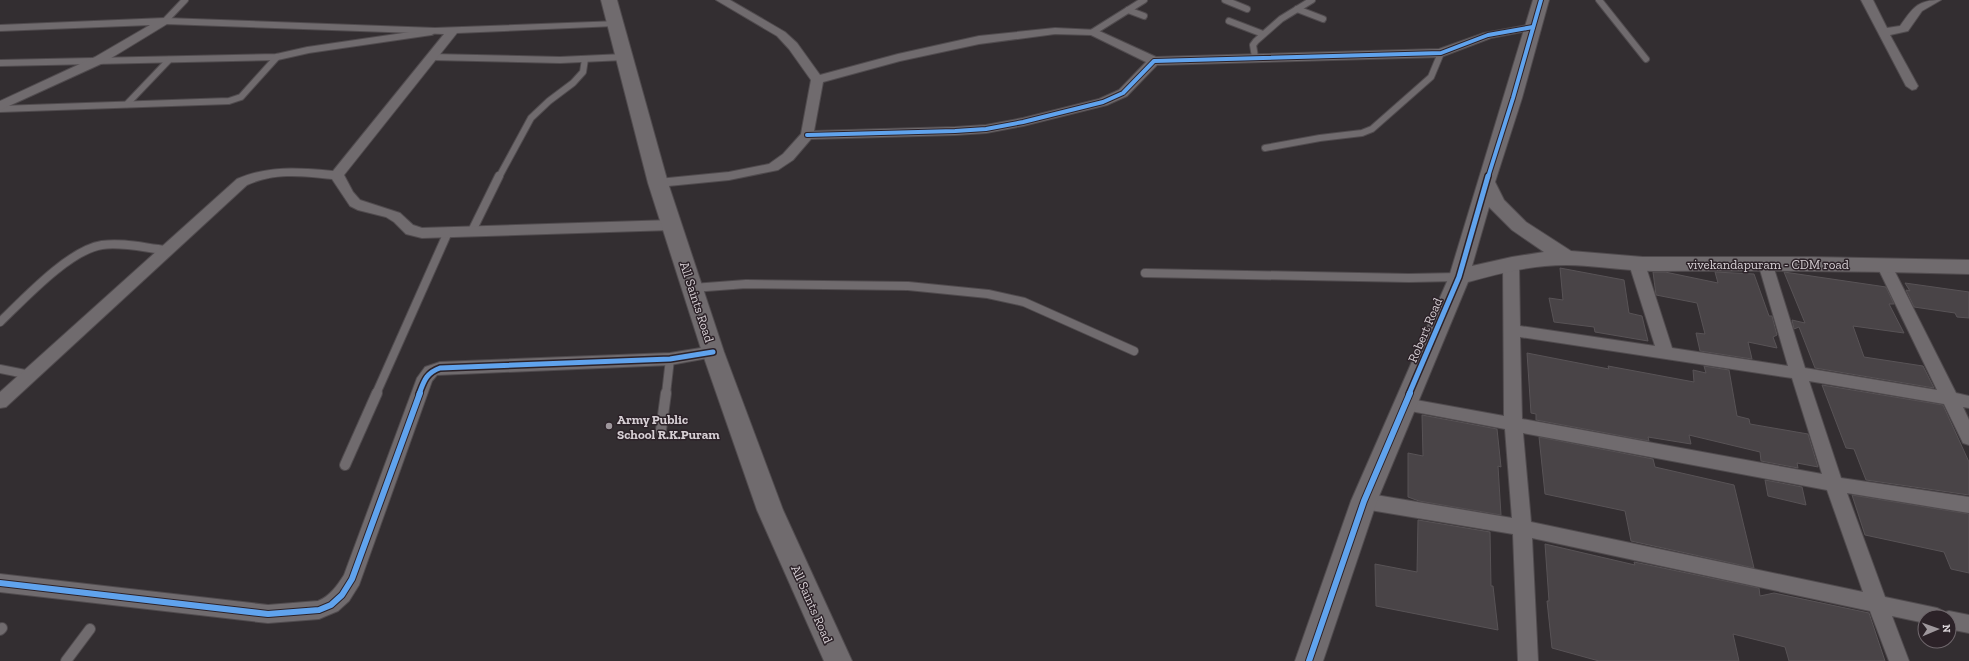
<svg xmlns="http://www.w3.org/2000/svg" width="1969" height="661" viewBox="0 0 1969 661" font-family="'Zilla Slab',serif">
<rect width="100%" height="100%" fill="#332e31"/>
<g fill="#494447" stroke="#585356">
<path d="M1560 268 1624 280 1629 313 1642 316 1648 341 1595 332 1594 327 1554 322 1549 298 1563 300Z"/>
<path d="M1653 272H1665L1718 283 1715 272 1754 274 1769 316H1772L1777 335 1773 337 1777 348 1748 342 1752 359 1700 351 1696 333 1705 334 1697 303 1656 295Z"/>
<path d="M1784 272 1886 287 1894 304H1889L1904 333 1853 326 1864 357 1923 366 1934 388 1815 368 1799 327 1794 329 1792 320 1805 323Z"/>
<path d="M1905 283 1969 292V318L1957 317 1955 313 1914 307 1906 290 1910 291Z"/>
<path d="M1527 353 1609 369 1608 366 1694 382 1693 370 1706 373 1704 366 1729 370 1737 416 1749 419 1750 424 1808 434 1818 467 1797 463 1798 468 1761 461 1760 452 1689 435 1691 444 1648 437 1649 441 1536 420V414L1531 413Z"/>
<path d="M1822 385 1943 405 1969 462V495L1866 480 1854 449 1846 448Z"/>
<path d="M1422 415 1497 429 1501 467 1498 466 1501 515 1419 501 1408 497V453L1423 456Z"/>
<path d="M1539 437 1653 459 1655 467 1734 485 1754 568 1631 541 1625 511 1545 494Z"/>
<path d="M1765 480 1802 487 1806 505 1768 496Z"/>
<path d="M1852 495 1969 514V573L1951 569 1944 552 1865 535Z"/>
<path d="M1418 520 1490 532 1491 586H1493L1498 630 1376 606 1375 564 1417 572Z"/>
<path d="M1545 544 1635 565 1634 562 1759 588 1760 596 1774 593 1869 613 1885 661H1789L1785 647 1733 634 1739 661H1599L1552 648 1547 601H1549Z"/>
</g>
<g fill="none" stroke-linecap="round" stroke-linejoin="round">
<defs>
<g id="lane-far2">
<path d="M1225 0 1247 9"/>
<path d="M1599 0 1646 59"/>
<path d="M1297 9 1323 19"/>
<path d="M1128 10 1144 16"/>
<path d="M165 21 185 0"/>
<path d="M1229 21 1263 34"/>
<path d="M1093 32 1144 0"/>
<path d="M431 57 560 60 624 57"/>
<path d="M1255 57 1253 45 1256 41 1281 19 1312 0"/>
<path d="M0 63 277 57 308 50 431 32"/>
<path d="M127 104 169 60"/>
<path d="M0 109 229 101 241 97 277 57"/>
<path d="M1265 148 1320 138 1362 133 1372 129 1431 77 1441 53"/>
<path d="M499 177 531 118 549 101 573 83 583 72 585 59"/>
</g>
<g id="lane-far1">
<path d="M472 231 499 176"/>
<path d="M1145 273 1409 278 1458 277"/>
<path d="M693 288 746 284 908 286 988 294 1024 302 1134 351"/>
<path d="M0 322C24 299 69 250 102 245 123 242 145 248 166 250"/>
<path d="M0 369 30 375"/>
<path d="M376 394 448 232"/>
<path d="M666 394 670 359"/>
</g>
<g id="lane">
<path d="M661 430 666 393"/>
<path d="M345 465 377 393"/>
<path d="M0 630 2 628"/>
<path d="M66 661 90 629"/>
</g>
<g id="street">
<path d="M716 0H730L785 32 797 43 820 75 898 54 979 36 1055 28 1097 30 1156 57 1439 49 1484 33 1533 24 1539 27 1533 30 1491 38 1441 57 1157 65 1127 96 1107 105 1023 126 986 133 955 135 811 139 793 160 778 170 729 180 658 187 653 186 651 183 653 180 658 179 729 172 769 164 783 154 801 134 811 80 789 49 777 36ZM1055 34 1091 35 1146 62 1119 90 1099 99 1023 118 986 125 955 127 814 131 823 82 900 61 979 44Z"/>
<path d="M1861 0H1873L1887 28 1900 26C1913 8 1917 0 1941 0L1922 11 1908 31 1890 35 1918 86 1916 89 1912 90 1906 86Z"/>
<path d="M165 18 435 28 619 21 621 23 619 25 615 26 457 33 344 175 353 192 360 200 400 213 413 225 422 228 672 220 677 222 679 225 677 228 672 230 422 238 406 234 394 222 386 217 358 210 350 206 332 179C303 176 275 172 247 185L6 407 0 408V392L237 179C269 165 300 168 333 171L444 34 167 24 103 63 0 110V101L95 57 150 25 0 31V25Z"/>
<path d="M1511 258 1516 259 1519 263 1520 326 1655 346 1629 264 1632 260 1637 259 1642 260 1645 264 1672 348 1788 366 1758 263 1761 259 1766 258 1771 259 1805 368 1937 390 1876 264 1879 260 1884 259 1889 260 1956 393 1969 396V408L1963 407 1969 420V445L1963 443 1944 404 1809 381 1841 478 1969 497V513L1847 493 1885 597 1937 608 1945 612 1949 611 1969 615V633L1949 629V617H1925V623L1892 616 1909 661H1889L1870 611 1532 538 1538 661H1518L1513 534 1364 509 1357 506 1355 501 1357 496 1364 493 1512 518 1505 429 1405 410 1399 409 1396 404 1399 399 1405 398 1504 416 1503 263 1506 259ZM1520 337 1792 378 1822 474 1522 419ZM1523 433 1827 490 1863 592 1531 522Z"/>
<path d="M713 346 719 348 721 352 719 356 670 365 437 375 432 381 359 585 349 601 338 611 326 616 319 619 268 623 0 592V574L268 605 318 601C330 596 337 586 344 575L417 378 425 367 440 362 670 353Z"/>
</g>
<g id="secondary">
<path d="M601 0H617L668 183 724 352 783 510 852 661H824L757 510 702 352 648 183Z"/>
<path d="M1533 0H1549L1522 98 1495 182 1504 200 1526 222 1571 251 1643 257H1812L1969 260V274C1864 271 1759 270 1654 271 1624 271 1595 265 1566 265 1532 265 1500 273 1468 282L1377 501 1323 661H1295L1351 501 1449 277ZM1489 207 1512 230 1544 252 1512 257 1472 266Z"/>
</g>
</defs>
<use href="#lane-far2" stroke="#504b4e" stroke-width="8"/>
<use href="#lane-far1" stroke="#504b4e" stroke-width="10"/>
<use href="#lane" stroke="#504b4e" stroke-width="12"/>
<use href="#street" stroke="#504b4e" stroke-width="2"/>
<use href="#secondary" stroke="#504b4e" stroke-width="2"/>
<use href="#lane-far2" stroke="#706b6e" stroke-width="6"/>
<use href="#lane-far1" stroke="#706b6e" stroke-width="8"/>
<use href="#lane" stroke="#706b6e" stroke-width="10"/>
<use href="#street" fill="#706b6e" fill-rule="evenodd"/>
<use href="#secondary" fill="#706b6e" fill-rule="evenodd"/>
<defs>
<g id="cycleway-far2">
<path d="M807 135 955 131 986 129 1023 122 1103 102 1123 93 1154 61 1441 53 1488 35 1533 27"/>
<path d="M1488 177 1513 98 1541 0"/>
</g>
<g id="cycleway-far1">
<path d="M419 394C424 381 426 373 440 368L670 359 713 352"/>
<path d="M1409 394 1459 277 1488 176"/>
</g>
<g id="cycleway">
<path d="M0 583 268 614 319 610 331 605 342 595 352 579 420 393"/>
<path d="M1309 661 1364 501 1410 393"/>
</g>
</defs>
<use href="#cycleway-far2" stroke="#2c2228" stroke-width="6"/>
<use href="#cycleway-far1" stroke="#2c2228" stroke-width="8"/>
<use href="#cycleway" stroke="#2c2228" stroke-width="8"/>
<use href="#cycleway-far2" stroke="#60a3ed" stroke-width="4"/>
<use href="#cycleway-far1" stroke="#60a3ed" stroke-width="5"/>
<use href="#cycleway" stroke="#60a3ed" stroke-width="6"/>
</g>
<circle fill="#9e979c" stroke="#2c2228" stroke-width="1.5" cx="609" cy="426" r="4"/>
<g text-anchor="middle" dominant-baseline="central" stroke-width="3" stroke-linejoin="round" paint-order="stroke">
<g font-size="13" fill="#d7d0d5" stroke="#2c2228">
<text x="1768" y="264">vivekandapuram - CDM road</text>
<text transform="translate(697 302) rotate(72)">All Saints Road</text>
<text transform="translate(1425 330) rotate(-67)">Robert Road</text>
<text transform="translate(812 604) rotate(66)">All Saints Road</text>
</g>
<g font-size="13" font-weight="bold" fill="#d7d0d5" stroke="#2c2228" text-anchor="start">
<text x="617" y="419">Army Public<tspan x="617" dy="15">School R.K.Puram</tspan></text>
</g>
</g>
<g transform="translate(1937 629) rotate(88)"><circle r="19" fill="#2c2228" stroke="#70686d"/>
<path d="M0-3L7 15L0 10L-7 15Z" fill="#9e979c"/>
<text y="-6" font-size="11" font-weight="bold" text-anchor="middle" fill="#d7d0d5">N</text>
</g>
</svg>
